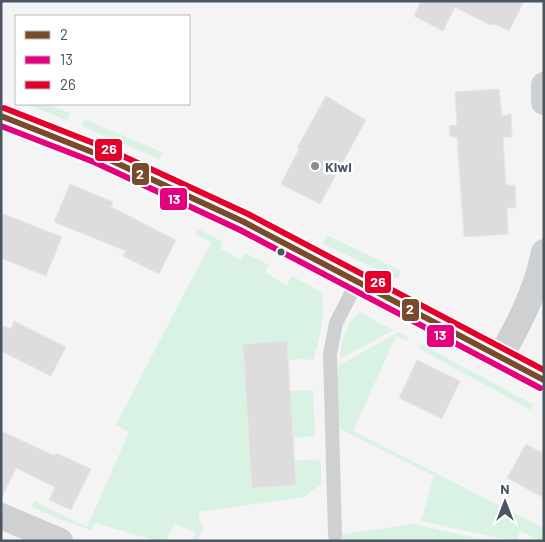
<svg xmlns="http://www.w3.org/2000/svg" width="545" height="542" viewBox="0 0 545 542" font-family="Barlow,sans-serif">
<rect width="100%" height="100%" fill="#f4f4f4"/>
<g fill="#d9f2e3">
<path d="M25 104H46L70 113 67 120Z"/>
<path d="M84 119 162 152 159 159 82 126Z"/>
<path d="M198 229 223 242 220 248 241 260 245 253 269 265 265 273 287 285 292 276 321 292C327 315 319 338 313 361L307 359 288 360 287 341 243 344 252 487 296 485 295 461 318 459 321 464V484L304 497 199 512V520L204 527 197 541H193L196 533 175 523 166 541H158L95 523 91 530 64 521 31 507 34 501 87 527 129 432 116 425 211 242 195 234Z"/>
<path d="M327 235 401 271 398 279 323 244Z"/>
<path d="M359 312 393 330 340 359C341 341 345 325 359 312Z"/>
<path d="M399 332 408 337 407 341 396 336 353 431 544 528V541H540L520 531 517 541H513L421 521 434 476 340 429 339 426 338 425 336 382 339 365Z"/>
<path d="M421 344 534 405 531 410 418 348Z"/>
<path d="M313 390 315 436 293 438 290 391Z"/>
<path d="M412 524 491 541H339V535Z"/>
</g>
<g fill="#ddddde" stroke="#e5e6e7">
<path d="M421 1H524L509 31 495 24 490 25 455 7 443 31 414 16Z"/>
<path d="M499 89 502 116 511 114 512 137H503L506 185H515L516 208H507L508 234 464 237 457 137H450L449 126 457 125 455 92Z"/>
<path d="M326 96 366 120 320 204 281 184 299 149 297 148Z"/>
<path d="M70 184 113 202 111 207 176 240 159 274 123 256 126 251 54 222Z"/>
<path d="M1 213 62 237 46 276 1 258Z"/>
<path d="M14 321 66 347 51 376 1 351V325L11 329Z"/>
<path d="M287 341 296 485 252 488 243 344Z"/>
<path d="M417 360 460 381 442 419 399 398Z"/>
<path d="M1 431 55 456 56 453 91 469 71 510 49 500 55 487 16 468 1 499Z"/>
<path d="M526 444 544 454V498L507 478Z"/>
</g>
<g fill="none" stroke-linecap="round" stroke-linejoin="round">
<path stroke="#ced0d2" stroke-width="14" d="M335 535 330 354 336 323 357 282"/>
<g stroke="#ced0d2" stroke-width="26">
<path d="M544 85V102"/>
<path d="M1 116 97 154 244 222 501 356 544 380"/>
<path d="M501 356C519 324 537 289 544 252"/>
<path d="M1 516 60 541"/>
</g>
<defs>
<path id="bus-1" d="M1 116 97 154 244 222 544 380"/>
<path id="bus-2" d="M1 126 94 162 240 230 540 388"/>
<path id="bus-3" d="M4 108 101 146 248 214 544 370"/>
</defs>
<use href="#bus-1" stroke="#fff" stroke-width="10"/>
<use href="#bus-2" stroke="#fff" stroke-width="10"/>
<use href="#bus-3" stroke="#fff" stroke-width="10"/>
<use href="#bus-1" stroke="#7a4b2a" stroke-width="6"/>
<use href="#bus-2" stroke="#e5007d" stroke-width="6"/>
<use href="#bus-3" stroke="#e4002b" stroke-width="6"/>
</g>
<circle fill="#868d94" stroke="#fff" stroke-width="2" cx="315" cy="166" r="5"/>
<circle fill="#4a5661" stroke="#fff" stroke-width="2" cx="281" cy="252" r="4.5"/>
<g text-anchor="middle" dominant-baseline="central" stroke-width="5" stroke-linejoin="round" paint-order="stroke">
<g font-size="14" font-weight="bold" fill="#4a5661" stroke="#fff" text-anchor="start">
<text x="325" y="166">Kiwi</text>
</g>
</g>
<g stroke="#fff" stroke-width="2">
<rect x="94" y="138" width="29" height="24" rx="5" fill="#e4002b"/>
<rect x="131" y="162" width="19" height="24" rx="5" fill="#7a4b2a"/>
<rect x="159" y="187" width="29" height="24" rx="5" fill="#e5007d"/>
<rect x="364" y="270" width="28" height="24" rx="5" fill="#e4002b"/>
<rect x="401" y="298" width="19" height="24" rx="5" fill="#7a4b2a"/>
<rect x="426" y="324" width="29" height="24" rx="5" fill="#e5007d"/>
</g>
<g font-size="14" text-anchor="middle" font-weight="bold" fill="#fff">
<text x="109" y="154">26</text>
<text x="140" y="179">2</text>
<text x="174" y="204">13</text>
<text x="378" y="287">26</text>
<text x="410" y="314">2</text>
<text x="440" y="340">13</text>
</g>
<rect width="545" height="542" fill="none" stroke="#4a5661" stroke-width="5"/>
<rect x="15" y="15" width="175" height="90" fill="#ffffff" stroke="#b7bbc0"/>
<rect x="25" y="31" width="25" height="8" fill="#7a4b2a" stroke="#b7bbc0"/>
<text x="60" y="40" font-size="15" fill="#4a5661">2</text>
<rect x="25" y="56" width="25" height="8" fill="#e5007d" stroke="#b7bbc0"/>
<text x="60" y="65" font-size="15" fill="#4a5661">13</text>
<rect x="25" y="81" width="25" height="8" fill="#e4002b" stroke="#b7bbc0"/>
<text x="60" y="90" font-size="15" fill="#4a5661">26</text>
<g transform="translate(505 502)" stroke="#ffffff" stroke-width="4" paint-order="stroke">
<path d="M0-4L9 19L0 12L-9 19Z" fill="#4a5661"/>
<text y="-8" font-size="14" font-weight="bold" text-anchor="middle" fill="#4a5661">N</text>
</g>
</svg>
